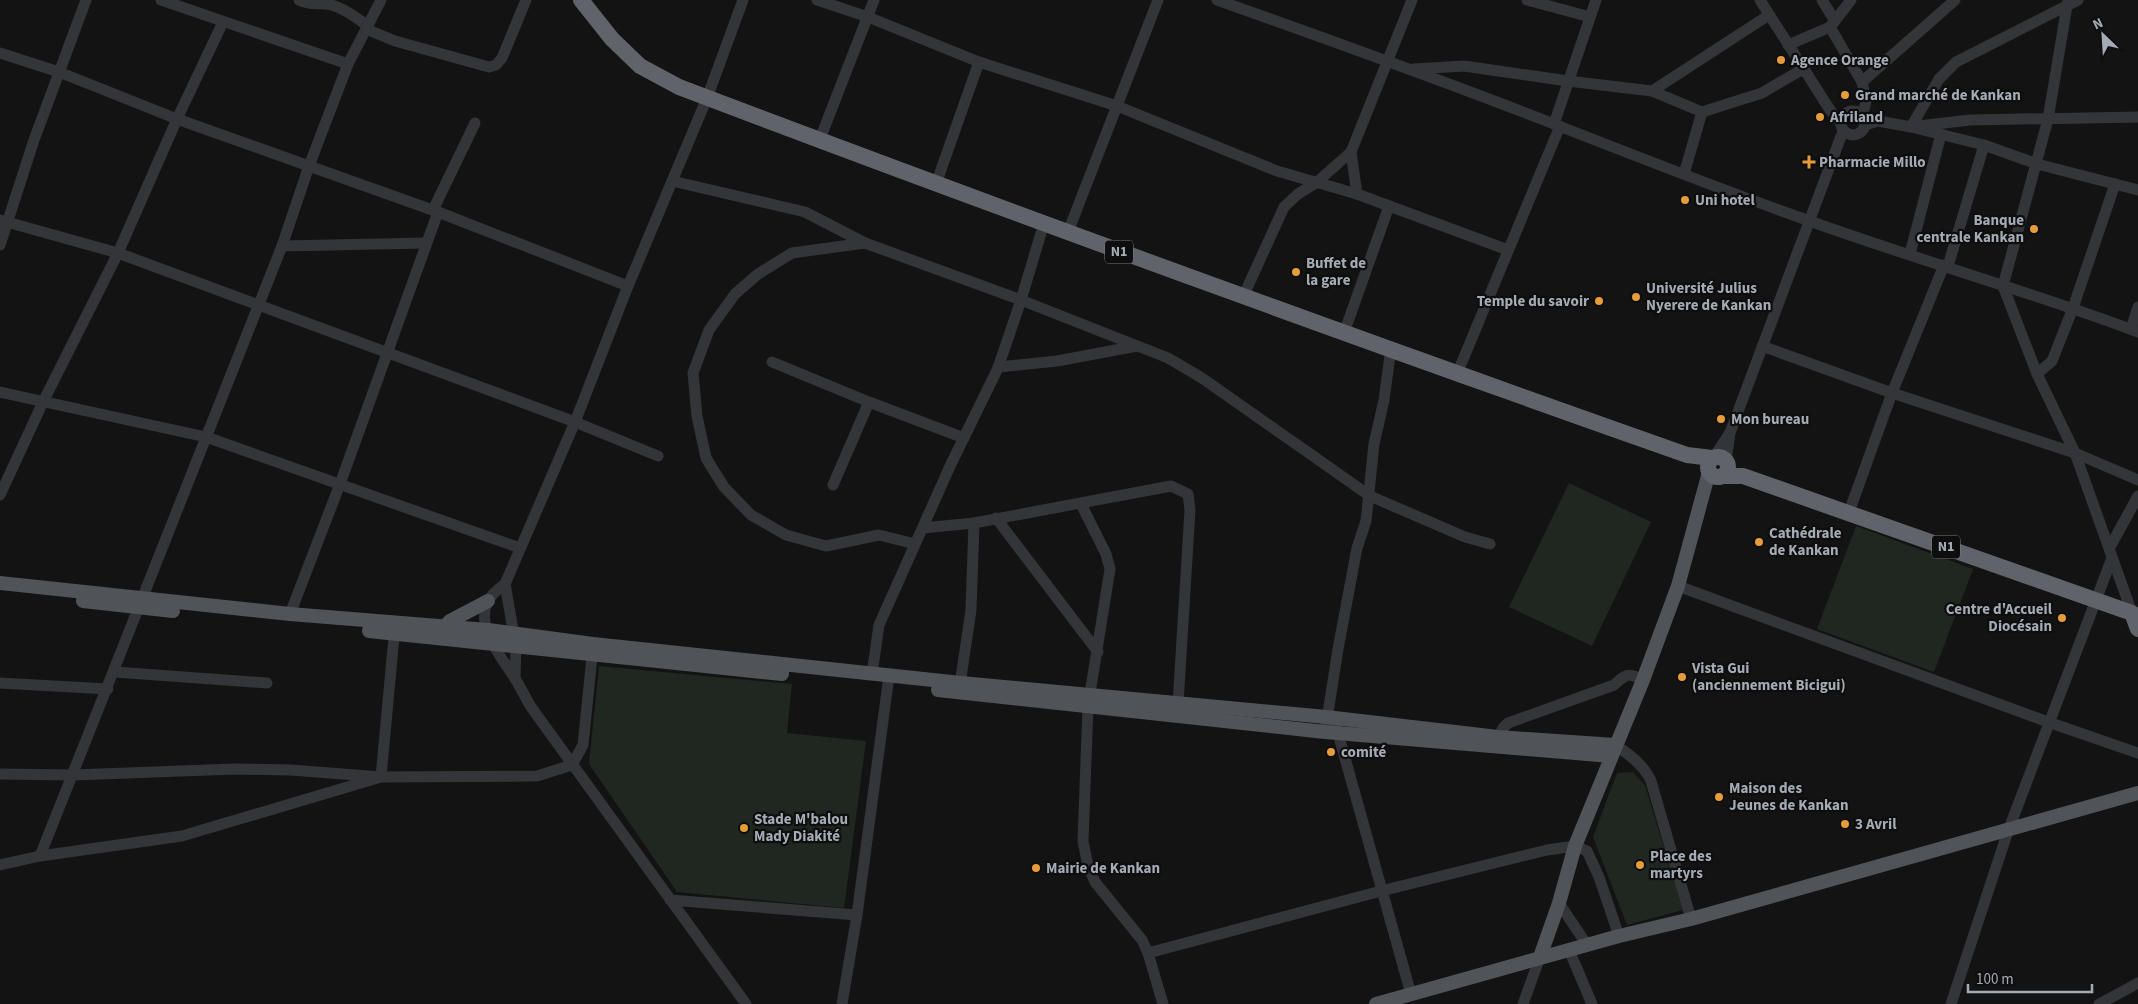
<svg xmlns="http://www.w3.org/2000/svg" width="2138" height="1004" viewBox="0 0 2138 1004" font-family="'Source Sans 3',sans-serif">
<rect width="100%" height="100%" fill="#131314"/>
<g fill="#1f2720">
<path d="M1569 483 1651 522 1592 646 1509 607Z"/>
<path d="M1856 526 1973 569 1934 672 1817 629Z"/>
<path d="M599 666 792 684 787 733 866 741 844 908 677 892 589 764Z"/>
<path d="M1633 772 1645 785 1683 910 1627 925 1593 837 1617 773Z"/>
</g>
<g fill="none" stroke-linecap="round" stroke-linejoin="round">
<g stroke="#343539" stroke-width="11">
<path d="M161 0 348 64"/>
<path d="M299 0C309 5 316 3 326 4 342 6 355 17 368 26"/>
<path d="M381 0 348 64 309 166 438 212 628 286"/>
<path d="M743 0 707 98 628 286 575 422 505 584C498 589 490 595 487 603 476 630 504 660 516 680 521 689 526 698 531 707L746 1004"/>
<path d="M817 0 868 17 979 62 1117 106 1277 171 1357 194 1508 250"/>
<path d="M1217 0C1330 40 1442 80 1554 124 1638 157 1722 190 1807 220 1917 260 2029 291 2138 332"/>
<path d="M1527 0 1590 17"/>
<path d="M1760 0 1830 110 1840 122"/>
<path d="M1822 0 1835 21"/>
<path d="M2068 0 2048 119 2003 286 2037 374 2075 453 2132 613 2136 615"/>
<path d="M1830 27 1862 82 1866 101 1863 115"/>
<path d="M366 29 395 41 489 67 496 65 502 58 526 0"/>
<path d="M1788 45 1830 27 1851 0"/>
<path d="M0 53 59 72 177 119 309 166 282 246"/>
<path d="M1414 69 1464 66 1568 81 1652 91 1769 15"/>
<path d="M1862 82 1955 0"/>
<path d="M1652 91 1702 112 1684 174"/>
<circle cx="1853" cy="123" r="12"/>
<path d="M1702 112 1762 93 1803 69"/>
<path d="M1554 124 1596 0"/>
<path d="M1865 125 1878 121 1911 127 1984 145 2037 164 2138 190"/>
<path d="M1918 126 1970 120 2138 117"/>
<path d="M1911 127 1939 79 1956 62 2078 0"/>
<path d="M820 139 874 0"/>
<path d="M1351 152 1357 194"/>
<path d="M672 181 805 212 865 243 1021 300 1168 358 1202 378 1370 496 1465 537 1490 544"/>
<path d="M936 184 979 62"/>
<path d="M433 210 475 123"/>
<path d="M0 220 118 253 575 422 658 456"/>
<path d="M1068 232 1158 0"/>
<path d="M865 243 792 253 758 274 735 294 709 330 693 373 697 416 706 458 724 487 751 515 786 535 826 546 879 535 915 544"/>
<path d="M0 245 34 140 86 0"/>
<path d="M1910 254 1941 134"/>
<path d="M1948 266 1984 145"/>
<path d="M1243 297 1284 207 1298 194 1317 182 1351 152 1412 0"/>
<path d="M2131 329 2138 307"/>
<path d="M1344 333 1389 206"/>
<path d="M1762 346 1892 393 2075 453 2138 480"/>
<path d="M772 362 869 402 964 438"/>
<path d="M998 367 1057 361 1137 346"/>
<path d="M1457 374 1560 126"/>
<path d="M2037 374 2052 361 2073 308 2115 184"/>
<path d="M0 392 206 437 520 548"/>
<path d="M1714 457 1729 434"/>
<path d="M1726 461 1730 433 1843 131"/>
<path d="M833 485 869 402"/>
<path d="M0 495 43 402 118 253 177 119 223 22"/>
<path d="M1081 504 1106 554 1110 569 1088 706 1083 841 1088 866 1095 882 1142 940 1148 953 1163 1004"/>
<path d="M1849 512 1892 393 1944 265"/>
<path d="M996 518 1098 652"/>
<path d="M923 528 974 523 1171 486 1188 494 1190 510 1178 704"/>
<path d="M2110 547 2138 496"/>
<path d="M505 584 516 647 515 679"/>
<path d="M1678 586 2048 722 2138 753"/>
<path d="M290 614 340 484 438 212"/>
<path d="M115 672 267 683"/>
<path d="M872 674 879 625 951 464 998 368 1021 300 1044 223"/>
<path d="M0 683 108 689"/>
<path d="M959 691 971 610 974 523"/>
<path d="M1336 726 1411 994"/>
<path d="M1325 732 1338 649 1357 548 1366 521 1374 444 1384 400 1391 348"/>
<path d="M1496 743 1503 728 1508 723 1614 685C1626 674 1628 672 1643 680"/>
<path d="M1615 745C1629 754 1644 765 1651 781L1691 919"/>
<path d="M0 774 73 775 235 769 291 770 381 777 537 776 572 765 583 745 593 647"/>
<path d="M40 856 282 246 426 243"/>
<path d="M0 865 40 856 182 836 381 777 395 626"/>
<path d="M670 900 857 915"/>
<path d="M1559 903 1587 945"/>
<path d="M1569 950 1592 1004"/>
<path d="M1148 953 1381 891 1547 850 1575 846 1587 851 1599 877 1619 936"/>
<path d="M842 1004 857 915 889 676"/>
<path d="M1523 1004 1540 957"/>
<path d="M1951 1004 2008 831 2112 558"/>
<path d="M2099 1004 2138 983"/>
</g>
<g stroke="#505358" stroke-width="14">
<path d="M0 583 290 614 488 630 593 644 961 683 1326 717 1498 737 1615 745"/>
<path d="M83 601 173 611"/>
<path d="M441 630 450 621 488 601"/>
<path d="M369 631 782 674"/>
<path d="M938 690 1325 732 1611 756"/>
<path d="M1540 957 1559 903 1575 846 1643 680 1678 586 1709 472"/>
<path d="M1376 1004 1619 936 1691 919 2138 793"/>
</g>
<g stroke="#60646a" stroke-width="16">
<path d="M581 0 612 39 640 66 679 87C1014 214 1350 336 1687 455L1712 458"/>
<circle cx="1718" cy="467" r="10"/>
<path d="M1723 476H1743L2132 613 2138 629"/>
</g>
</g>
<g fill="#e69c39" stroke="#0e0e0f" stroke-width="2">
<circle cx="1781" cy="60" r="5"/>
<circle cx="1845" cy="95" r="5"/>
<circle cx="1820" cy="117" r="5"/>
<path d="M1806.5 154.5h5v5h5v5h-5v5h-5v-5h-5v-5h5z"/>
<circle cx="1685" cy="200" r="5"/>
<circle cx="2034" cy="229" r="5"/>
<circle cx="1296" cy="272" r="5"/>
<circle cx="1636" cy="297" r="5"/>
<circle cx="1599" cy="301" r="5"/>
<circle cx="1721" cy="419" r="5"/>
<circle cx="1759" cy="542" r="5"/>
<circle cx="2062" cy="618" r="5"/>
<circle cx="1682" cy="677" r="5"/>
<circle cx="1331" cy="752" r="5"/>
<circle cx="1719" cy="797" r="5"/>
<circle cx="1845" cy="824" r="5"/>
<circle cx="744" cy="828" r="5"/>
<circle cx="1640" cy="865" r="5"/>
<circle cx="1036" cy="868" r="5"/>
</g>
<g text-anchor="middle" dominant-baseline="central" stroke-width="4.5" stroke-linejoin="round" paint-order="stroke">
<g fill="#0e0e0f" stroke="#787c82" stroke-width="1">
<rect x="1105" y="240.5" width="28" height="23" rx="4"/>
<rect x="1932" y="535.5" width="28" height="23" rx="4"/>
</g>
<g font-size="14" font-weight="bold" fill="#a5abb4">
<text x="1119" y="252">N1</text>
<text x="1946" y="547">N1</text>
</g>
<g font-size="15" font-weight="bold" fill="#a5abb4" stroke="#0e0e0f" text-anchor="start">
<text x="1791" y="60">Agence Orange</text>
<text x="1855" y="95">Grand marché de Kankan</text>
<text x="1830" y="117">Afriland</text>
<text x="1819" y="162">Pharmacie Millo</text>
<text x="1695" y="200">Uni hotel</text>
<text x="2024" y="220" text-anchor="end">Banque<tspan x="2024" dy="17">centrale Kankan</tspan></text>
<text x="1306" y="263">Buffet de<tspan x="1306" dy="17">la gare</tspan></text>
<text x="1646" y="288">Université Julius<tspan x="1646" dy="17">Nyerere de Kankan</tspan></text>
<text x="1589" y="301" text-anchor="end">Temple du savoir</text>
<text x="1731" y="419">Mon bureau</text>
<text x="1769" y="533">Cathédrale<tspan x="1769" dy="17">de Kankan</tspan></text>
<text x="2052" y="609" text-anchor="end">Centre d'Accueil<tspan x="2052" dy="17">Diocésain</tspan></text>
<text x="1692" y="668">Vista Gui<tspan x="1692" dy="17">(anciennement Bicigui)</tspan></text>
<text x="1341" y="752">comité</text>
<text x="1729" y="788">Maison des<tspan x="1729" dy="17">Jeunes de Kankan</tspan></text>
<text x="754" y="819">Stade M'balou<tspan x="754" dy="17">Mady Diakité</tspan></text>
<text x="1855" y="824">3 Avril</text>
<text x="1650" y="856">Place des<tspan x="1650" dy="17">martyrs</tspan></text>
<text x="1046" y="868">Mairie de Kankan</text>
</g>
</g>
<g transform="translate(2103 35) rotate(335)" stroke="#0e0e0f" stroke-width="4" paint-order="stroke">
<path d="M0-4L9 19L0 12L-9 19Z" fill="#a5abb4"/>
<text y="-8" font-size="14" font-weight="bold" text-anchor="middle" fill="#a5abb4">N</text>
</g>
<path d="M1968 984v8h124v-8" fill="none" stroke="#a5abb4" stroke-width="2.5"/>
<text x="1976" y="984" font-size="15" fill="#a5abb4" stroke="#0e0e0f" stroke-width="4" paint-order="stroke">100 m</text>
</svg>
